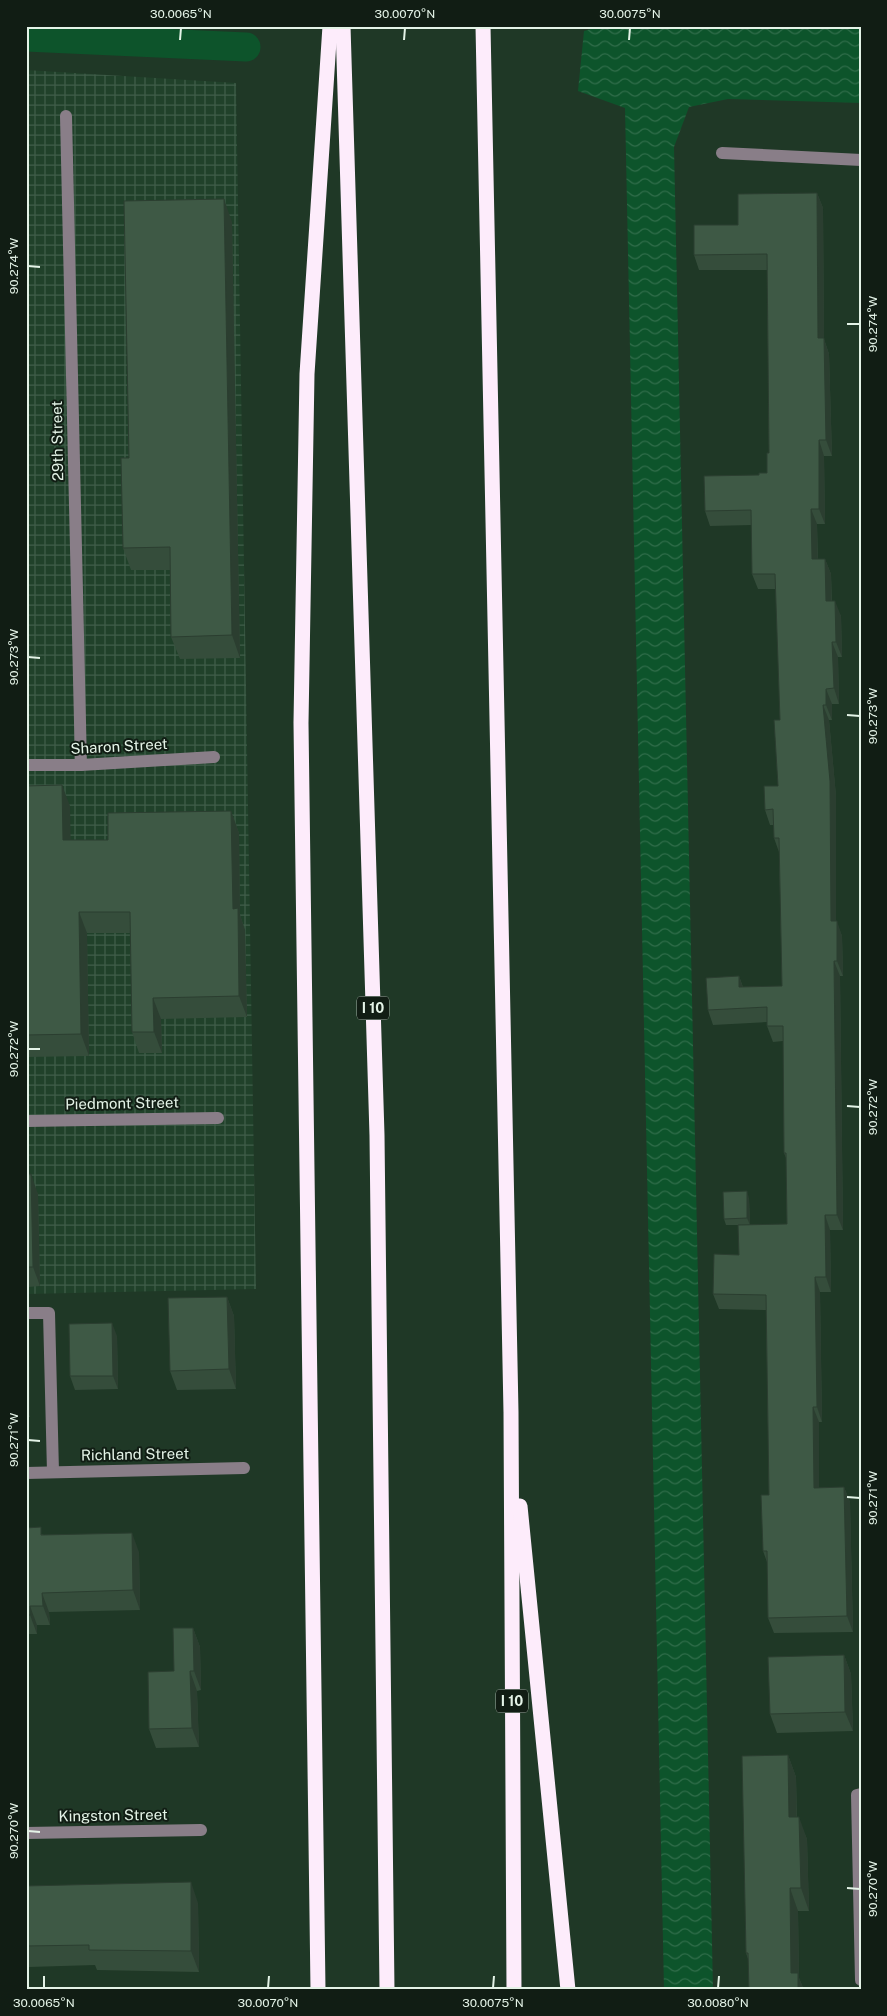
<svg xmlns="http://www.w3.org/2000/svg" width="887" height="2016" viewBox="0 0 887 2016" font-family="'Public Sans',sans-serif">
<defs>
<pattern id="industrial-grid" width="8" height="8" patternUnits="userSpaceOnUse" patternTransform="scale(1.25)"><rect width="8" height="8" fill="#20412a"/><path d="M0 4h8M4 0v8" fill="none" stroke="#405d49"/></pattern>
<pattern id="water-waves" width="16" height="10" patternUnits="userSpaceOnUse" patternTransform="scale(1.25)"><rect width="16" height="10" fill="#0d542b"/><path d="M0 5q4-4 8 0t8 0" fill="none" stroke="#306d4a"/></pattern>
</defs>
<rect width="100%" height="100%" fill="#1f3826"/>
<path fill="url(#industrial-grid)" d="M26 70 236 83 256 1289 26 1294Z"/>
<path fill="url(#water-waves)" d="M601 26 861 27V103L728 99 689 107 674 147 713 1990H664L625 108 578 91 584 31Z"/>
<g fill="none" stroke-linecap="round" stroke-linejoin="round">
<path stroke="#0d542b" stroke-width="29" d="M26 37 246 47"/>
<g stroke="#897e88" stroke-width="12">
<path d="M66 116 81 765"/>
<path d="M722 153 861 160"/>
<path d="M26 765H81L214 757"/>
<path d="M26 1121 218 1118"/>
<path d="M26 1313H49L53 1472"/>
<path d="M26 1473 244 1468"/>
<path d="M861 1794 857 1795 861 1980"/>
<path d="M26 1833 201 1830"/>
</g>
<g stroke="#fdecfb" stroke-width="15">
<path d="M343 26 377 1135 387 1990"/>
<path d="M483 26 511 1412 514 1990"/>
<path d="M520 1506 568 1990"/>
<path d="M318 1990 301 723 307 374 330 26"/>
</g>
</g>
<g fill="#354d3b">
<path d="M817 193 823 208 824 339 829 354 832 456H824L825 524H817L818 559H825L831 574 832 601 841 616 842 657H838L839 704H832V720H829L836 796V921L842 936 843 976H840L843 1230H830L831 1292H820L822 1422H819V1488L844 1487 850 1502 853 1632 774 1633 768 1618 767 1562 763 1551 769 1495 766 1310 719 1309 713 1294 739 1255 787 1224 786 1158 784 1153 783 1041 773 1042 767 1026V1022L713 1025 708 1010 739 976 743 987 782 986 779 852 774 838V825H770L765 810 778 786 780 720 776 589H758L752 574V525L710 526 705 511 759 475 767 473 769 453 767 270H699L694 255 738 225Z"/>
<path d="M232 222 240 658 180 659 171 637 170 570H131L123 548 129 458Z"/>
<path d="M26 786 70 806V840H108L231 811 239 833 240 915 245 930 247 1017 161 1019 162 1053H139L132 1032 130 933H87L89 1056 26 1057Z"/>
<path d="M26 1174 38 1194 40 1286 28 1287 29 1305H26Z"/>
<path d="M749 1198 750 1225H726L724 1219Z"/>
<path d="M227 1297 234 1316 236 1389 177 1390 170 1371Z"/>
<path d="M26 1314 29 1321 30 1417H26Z"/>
<path d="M117 1336 118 1389 75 1390 70 1376Z"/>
<path d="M26 1528 44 1535 139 1552 140 1610 49 1612 50 1625H37V1634H26Z"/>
<path d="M193 1628 200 1647 201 1690 197 1691 199 1747 156 1748 149 1729Z"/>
<path d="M844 1655 851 1674 853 1731 777 1733 770 1714Z"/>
<path d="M788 1755 796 1777 797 1817 807 1839 809 1911H798L799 1978 804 1990 748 1959 746 1953Z"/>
<path d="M26 1886 198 1903 199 1972 97 1970 95 1965 29 1967V1980H26Z"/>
</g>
<g fill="#2b3e30">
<path d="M817 193 823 208 824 339 829 354 832 456 826 440 818 338Z"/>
<path d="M224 199 232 222 240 658 232 635Z"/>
<path d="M819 440 824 456 825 524 819 509Z"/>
<path d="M811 509 817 524 818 574 812 559Z"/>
<path d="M825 559 831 574 832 617 826 601Z"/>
<path d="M835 601 841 616 842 657 836 642Z"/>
<path d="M832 642 838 657 839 704 834 688Z"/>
<path d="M826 689 832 704V720L826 705Z"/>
<path d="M823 705 829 720 836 796V936L831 921Z"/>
<path d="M62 785 70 806 71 862 63 840Z"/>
<path d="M231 811 239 833 240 915 245 930 247 1017 239 996 233 909Z"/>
<path d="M79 912 87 933 89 1056 81 1034Z"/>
<path d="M837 921 842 936 843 976 837 961Z"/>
<path d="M834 961 840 976 843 1230 837 1215Z"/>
<path d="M739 976 744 991 739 987Z"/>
<path d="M153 998 161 1019 162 1053 154 1032Z"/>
<path d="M31 1174 38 1194 40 1286 33 1267Z"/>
<path d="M747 1191 749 1198 750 1225 747 1218Z"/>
<path d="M825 1215 830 1230 831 1292 826 1277Z"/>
<path d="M815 1277 820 1292 822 1422 817 1407Z"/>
<path d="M26 1281 28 1287 29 1305 26 1298Z"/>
<path d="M227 1297 234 1316 236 1389 229 1369Z"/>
<path d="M26 1314 29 1321 30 1417 26 1408Z"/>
<path d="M112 1323 117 1336 118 1389 113 1376Z"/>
<path d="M813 1407 819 1422V1504L814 1488Z"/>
<path d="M844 1487 850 1502 853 1632 847 1616Z"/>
<path d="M132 1533 139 1552 140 1610 133 1590Z"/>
<path d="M42 1593 49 1612 50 1625 43 1606Z"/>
<path d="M30 1606 37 1625V1634L30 1615Z"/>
<path d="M193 1628 200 1647 201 1690 194 1671Z"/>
<path d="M844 1655 851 1674 853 1731 845 1712Z"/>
<path d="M190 1671 197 1691 199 1747 192 1728Z"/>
<path d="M788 1755 796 1777 797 1840 789 1817Z"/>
<path d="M799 1817 807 1839 809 1911 801 1888Z"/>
<path d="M191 1882 198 1903 199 1972 191 1951Z"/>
<path d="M790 1888 798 1911 799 1978 804 1990H797L791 1973Z"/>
<path d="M26 1959 29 1967V1980L26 1972Z"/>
</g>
<g fill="#3e5945" stroke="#2b3e30">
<path d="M817 193 818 338H824L826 440H819V509H811L812 559H825L826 601H835L836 642H832L834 688 826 689V705H823L830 781 831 921H837V961H834L837 1215H825L826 1277H815L817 1407H813L814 1488 844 1487 847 1616 768 1618 767 1551H763L761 1495H769L766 1295 713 1294 714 1254 739 1255 738 1225 787 1224 786 1153H784L783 1026H767V1007L708 1010 706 978 739 976V987L782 986 779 838H774L773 809 765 810 764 786H778L774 720H780L775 574H752L751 510 705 511 704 476 759 475V473H767V453H769L767 254 694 255V225H738V194Z"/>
<path d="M224 199 232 635 171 637 170 547 123 548 121 458H129L124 201Z"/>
<path d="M62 785 63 840H108V813L231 811 233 909 238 908 239 996 153 998 154 1032H132L130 912H79L81 1034 26 1035V786Z"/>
<path d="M26 1174H31L33 1267H26Z"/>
<path d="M747 1191V1218L724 1219 723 1192Z"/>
<path d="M227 1297 229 1369 170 1371 168 1298Z"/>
<path d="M112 1323 113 1376H70L69 1324Z"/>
<path d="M41 1527V1535L132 1533 133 1590 42 1593 43 1606H30V1615H26V1528Z"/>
<path d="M173 1628H193L194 1671H190L192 1728 149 1729 148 1672 174 1671Z"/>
<path d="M844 1655 845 1712 770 1714 768 1657Z"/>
<path d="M788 1755 789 1817H799L801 1888H790L791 1973H798V1990H749L748 1953H746L742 1756Z"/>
<path d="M191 1882V1951L89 1950V1945L26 1946V1886Z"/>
</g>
<path fill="none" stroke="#e4f3e7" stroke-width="2" d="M180 40 181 28M404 40 405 28M629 40 630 28M28 266 40 267M847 324H860M28 657 40 658M847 715 860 716M28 1049H40M847 1106 860 1107M28 1440 40 1441M847 1497 860 1498M28 1831 40 1832M847 1888 860 1889M44 1988V1976M268 1988 269 1976M493 1988 494 1976M718 1988 719 1976"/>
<g text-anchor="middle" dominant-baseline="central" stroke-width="4" stroke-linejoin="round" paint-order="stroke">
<g fill="#111d14" stroke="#a5b3a8" stroke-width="1">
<rect x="357" y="996.5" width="32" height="23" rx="4"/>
<rect x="496" y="1689.5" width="32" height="23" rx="4"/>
</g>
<g font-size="14" font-weight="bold" fill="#e4f3e7">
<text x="373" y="1008">I 10</text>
<text x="512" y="1701">I 10</text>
</g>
<g font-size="15" fill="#e4f3e7" stroke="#111d14">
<text transform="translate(57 441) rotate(-91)">29th Street</text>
<text transform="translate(119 746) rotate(-3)">Sharon Street</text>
<text transform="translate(122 1103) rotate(-1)">Piedmont Street</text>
<text transform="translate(135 1454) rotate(-1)">Richland Street</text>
<text transform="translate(113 1815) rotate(-1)">Kingston Street</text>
</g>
</g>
<rect width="887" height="2016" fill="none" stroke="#111d14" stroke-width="55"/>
<rect x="28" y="28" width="832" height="1960" fill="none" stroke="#e4f3e7" stroke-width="2"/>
<g font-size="12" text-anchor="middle" fill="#e4f3e7">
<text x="181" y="18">30.0065°N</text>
<text x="405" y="18">30.0070°N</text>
<text x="630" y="18">30.0075°N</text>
<text transform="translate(14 266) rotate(-90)" y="4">90.274°W</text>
<text transform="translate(873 324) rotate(-90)" y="4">90.274°W</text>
<text transform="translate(14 657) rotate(-90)" y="4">90.273°W</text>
<text transform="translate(873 716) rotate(-90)" y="4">90.273°W</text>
<text transform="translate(14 1049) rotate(-90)" y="4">90.272°W</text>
<text transform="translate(873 1107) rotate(-90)" y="4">90.272°W</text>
<text transform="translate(14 1440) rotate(-90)" y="4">90.271°W</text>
<text transform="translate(873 1498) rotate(-90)" y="4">90.271°W</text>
<text transform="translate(14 1831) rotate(-90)" y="4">90.270°W</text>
<text transform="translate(873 1889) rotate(-90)" y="4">90.270°W</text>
<text x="44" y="2007">30.0065°N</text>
<text x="268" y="2007">30.0070°N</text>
<text x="493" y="2007">30.0075°N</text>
<text x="718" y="2007">30.0080°N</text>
</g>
</svg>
